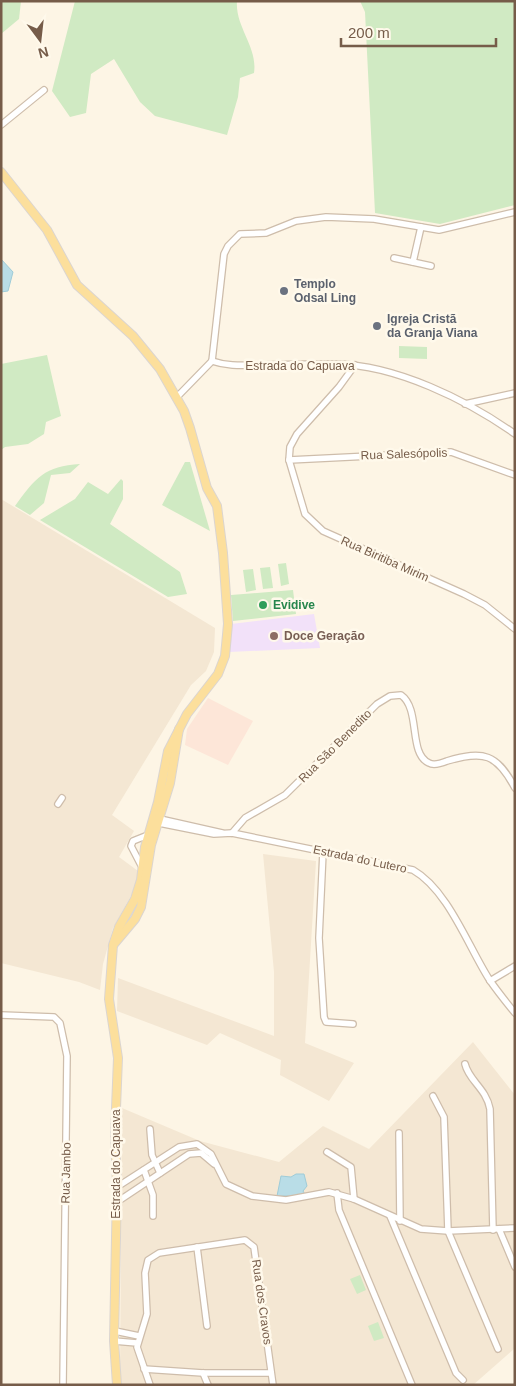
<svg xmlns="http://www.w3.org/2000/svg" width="516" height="1386" viewBox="0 0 516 1386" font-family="Arial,sans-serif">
<rect width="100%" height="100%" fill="#fdf5e5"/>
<g fill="#f4e7d3">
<path d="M1 499 215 628 214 652 206 671 191 685 112 815 134 831 119 857 138 871 137 885 113 928 103 964 100 990 79 982 1 963Z"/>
<path d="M263 854 316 861 305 1043 354 1063 329 1101 280 1075 281 1060 220 1033 207 1045 117 1011 118 978 274 1036V972Z"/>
<path d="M473 1042 515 1095V1348L473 1385H122L120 1379 122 1108 200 1141 279 1162 323 1126 369 1149Z"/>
</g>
<path fill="#fde6d8" d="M208 698 253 721 228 765 185 745 187 729Z"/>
<path fill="#f2e1f9" d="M314 614 320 648 229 652 231 624Z"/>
<g fill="#d0eac3">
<path d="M1 1H21L19 19 1 34Z"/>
<path d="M75 1H237C235 27 258 47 254 73L240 78 238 97 227 135 155 116 140 102 114 59 91 74 86 113 70 117 52 91Z"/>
<path d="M360 1H515V205L440 224 375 213 365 12Z"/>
<path d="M399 346 427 347V359L399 358Z"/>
<path d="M47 355 61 416 46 422 44 434 28 444 5 447 1 450V364Z"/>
<path d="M185 462H190L210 531 162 505Z"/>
<path d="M80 464 70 473 51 475 44 503 30 515 15 506C35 478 45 466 80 464Z"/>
<path d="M121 479 123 481V499L110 524 180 572 187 594 168 597 40 520 75 499 88 482 108 494Z"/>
<path d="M286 563 289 584 281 586 278 564Z"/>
<path d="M270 567 273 588 263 589 260 568Z"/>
<path d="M253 569 256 590 246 592 243 570Z"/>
<path d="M293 590 296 614 233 621 231 595Z"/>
<path d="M360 1275 366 1290 357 1294 350 1279Z"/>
<path d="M378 1322 384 1338 374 1341 368 1326Z"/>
</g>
<g fill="#b9dde7" stroke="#9fccd8">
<path d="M1 259 13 272 8 291 1 292Z"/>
<path d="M296 1174H304L307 1186 303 1191 306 1196H277L281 1176 291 1177Z"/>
</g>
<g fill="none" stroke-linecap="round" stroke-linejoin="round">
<defs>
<g id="minor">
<path d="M1 125 44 90"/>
<path d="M394 258 431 266"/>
<path d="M413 262 421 227"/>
<path d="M212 361 224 254 228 246 240 234 266 233 296 221 326 217 374 219 439 230 515 212"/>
<path d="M212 361C229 367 246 365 264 365 288 364 312 364 336 364 396 365 467 400 515 434"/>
<path d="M355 365 339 387 297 434 290 447 289 460 305 514 323 531 464 594 485 605 515 629"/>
<path d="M176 398 212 361"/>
<path d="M465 404 515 393"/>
<path d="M289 460 451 452 515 475"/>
<path d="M58 804 62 798"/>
<path d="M160 819 222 833"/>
<path d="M159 823 214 834 232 833 413 870C448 890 468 946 489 979 497 991 506 1002 515 1013"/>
<path d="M232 833 245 818 285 795 377 704 390 696 401 695C421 709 408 754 429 763 434 766 442 763 447 761 484 750 497 754 515 788"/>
<path d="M323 852 319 938 324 1017 326 1022 353 1024"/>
<path d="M143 869 131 846 133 841 148 835"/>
<path d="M490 981 515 966"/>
<path d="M1 1015 54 1017 60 1023 67 1056 63 1385"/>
<path d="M465 1064C469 1081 486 1088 490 1109L493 1230"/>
<path d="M433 1096 444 1117 448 1231 498 1349"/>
<path d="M150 1129 152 1155 160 1173"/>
<path d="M399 1133 400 1221"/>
<path d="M327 1152 351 1167 354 1199"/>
<path d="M144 1170 153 1195V1216"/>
<path d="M117 1187 179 1147 197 1144 211 1154 226 1184 252 1196 286 1200 329 1192 354 1199 421 1229 448 1231 515 1228"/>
<path d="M337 1193 339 1210 412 1385"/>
<path d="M117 1202 189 1154 201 1153 214 1164"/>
<path d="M390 1216 456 1373 463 1380"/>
<path d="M499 1229 515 1267"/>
<path d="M197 1247 207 1326"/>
<path d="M115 1331 139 1336"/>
<path d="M114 1341 137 1343"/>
<path d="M144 1369 203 1373H271"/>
<path d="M203 1373 208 1385"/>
<path d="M150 1385 137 1347 147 1314 145 1273 148 1260 159 1253 245 1240 254 1247 273 1385"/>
</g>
<g id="major">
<path d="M1 172 47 230 77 285 133 336 160 369 184 411 190 428 207 488 217 506 223 553 228 624 225 656 218 674 187 714 168 751 158 802 145 847 141 880 135 899 119 927 113 945 109 999 118 1058 115 1133 117 1187 114 1341 117 1385"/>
<path d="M114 944 135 919 141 907 151 845 170 783 179 729"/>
</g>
</defs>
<use href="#minor" stroke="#cebdab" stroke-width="8"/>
<use href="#major" stroke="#dbd5d0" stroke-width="10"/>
<use href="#minor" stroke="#fff" stroke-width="5.5"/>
<use href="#major" stroke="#fcdf9c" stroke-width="8"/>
</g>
<g fill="#6b7280" stroke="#fff9eb" stroke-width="2">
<circle cx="284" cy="291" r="5"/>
<circle cx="377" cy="326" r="5"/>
</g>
<circle fill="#2e9e5b" stroke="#fff9eb" stroke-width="2" cx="263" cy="605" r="5"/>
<circle fill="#8d6e63" stroke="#fff9eb" stroke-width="2" cx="274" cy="636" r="5"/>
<g text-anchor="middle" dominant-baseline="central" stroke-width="5" stroke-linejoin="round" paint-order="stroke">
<g font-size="12" font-weight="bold" fill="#5b616d" stroke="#fff9eb" text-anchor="start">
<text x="294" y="284">Templo<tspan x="294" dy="14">Odsal Ling</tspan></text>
<text x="387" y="319">Igreja Cristã<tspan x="387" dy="14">da Granja Viana</tspan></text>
</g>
<g font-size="12" fill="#765c49" stroke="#fff9eb">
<text x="300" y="366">Estrada do Capuava</text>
<text transform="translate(404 454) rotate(-2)">Rua Salesópolis</text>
<text transform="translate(385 559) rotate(24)">Rua Biritiba Mirim</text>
<text transform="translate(335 746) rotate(-45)">Rua São Benedito</text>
<text transform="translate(360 859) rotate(12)">Estrada do Lutero</text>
<text transform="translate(116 1164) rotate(-90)">Estrada do Capuava</text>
<text transform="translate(66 1173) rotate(-89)">Rua Jambo</text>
<text transform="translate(262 1302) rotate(82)">Rua dos Cravos</text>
</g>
<g font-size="12" font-weight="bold" fill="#27864d" stroke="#fff9eb" text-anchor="start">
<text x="273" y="605">Evidive</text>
</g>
<g font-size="12" font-weight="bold" fill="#785e54" stroke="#fff9eb" text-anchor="start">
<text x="284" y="636">Doce Geração</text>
</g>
</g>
<rect width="516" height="1386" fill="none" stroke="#765c49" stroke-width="5"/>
<g transform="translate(40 40) rotate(165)" stroke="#fff9eb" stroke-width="4" paint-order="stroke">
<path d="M0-4L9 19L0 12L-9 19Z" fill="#765c49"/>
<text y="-8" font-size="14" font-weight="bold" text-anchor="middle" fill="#765c49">N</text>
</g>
<path d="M341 38v8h155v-8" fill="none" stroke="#765c49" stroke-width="2.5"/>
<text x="348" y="38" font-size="15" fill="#765c49" stroke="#fff9eb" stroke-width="4" paint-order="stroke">200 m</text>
</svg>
